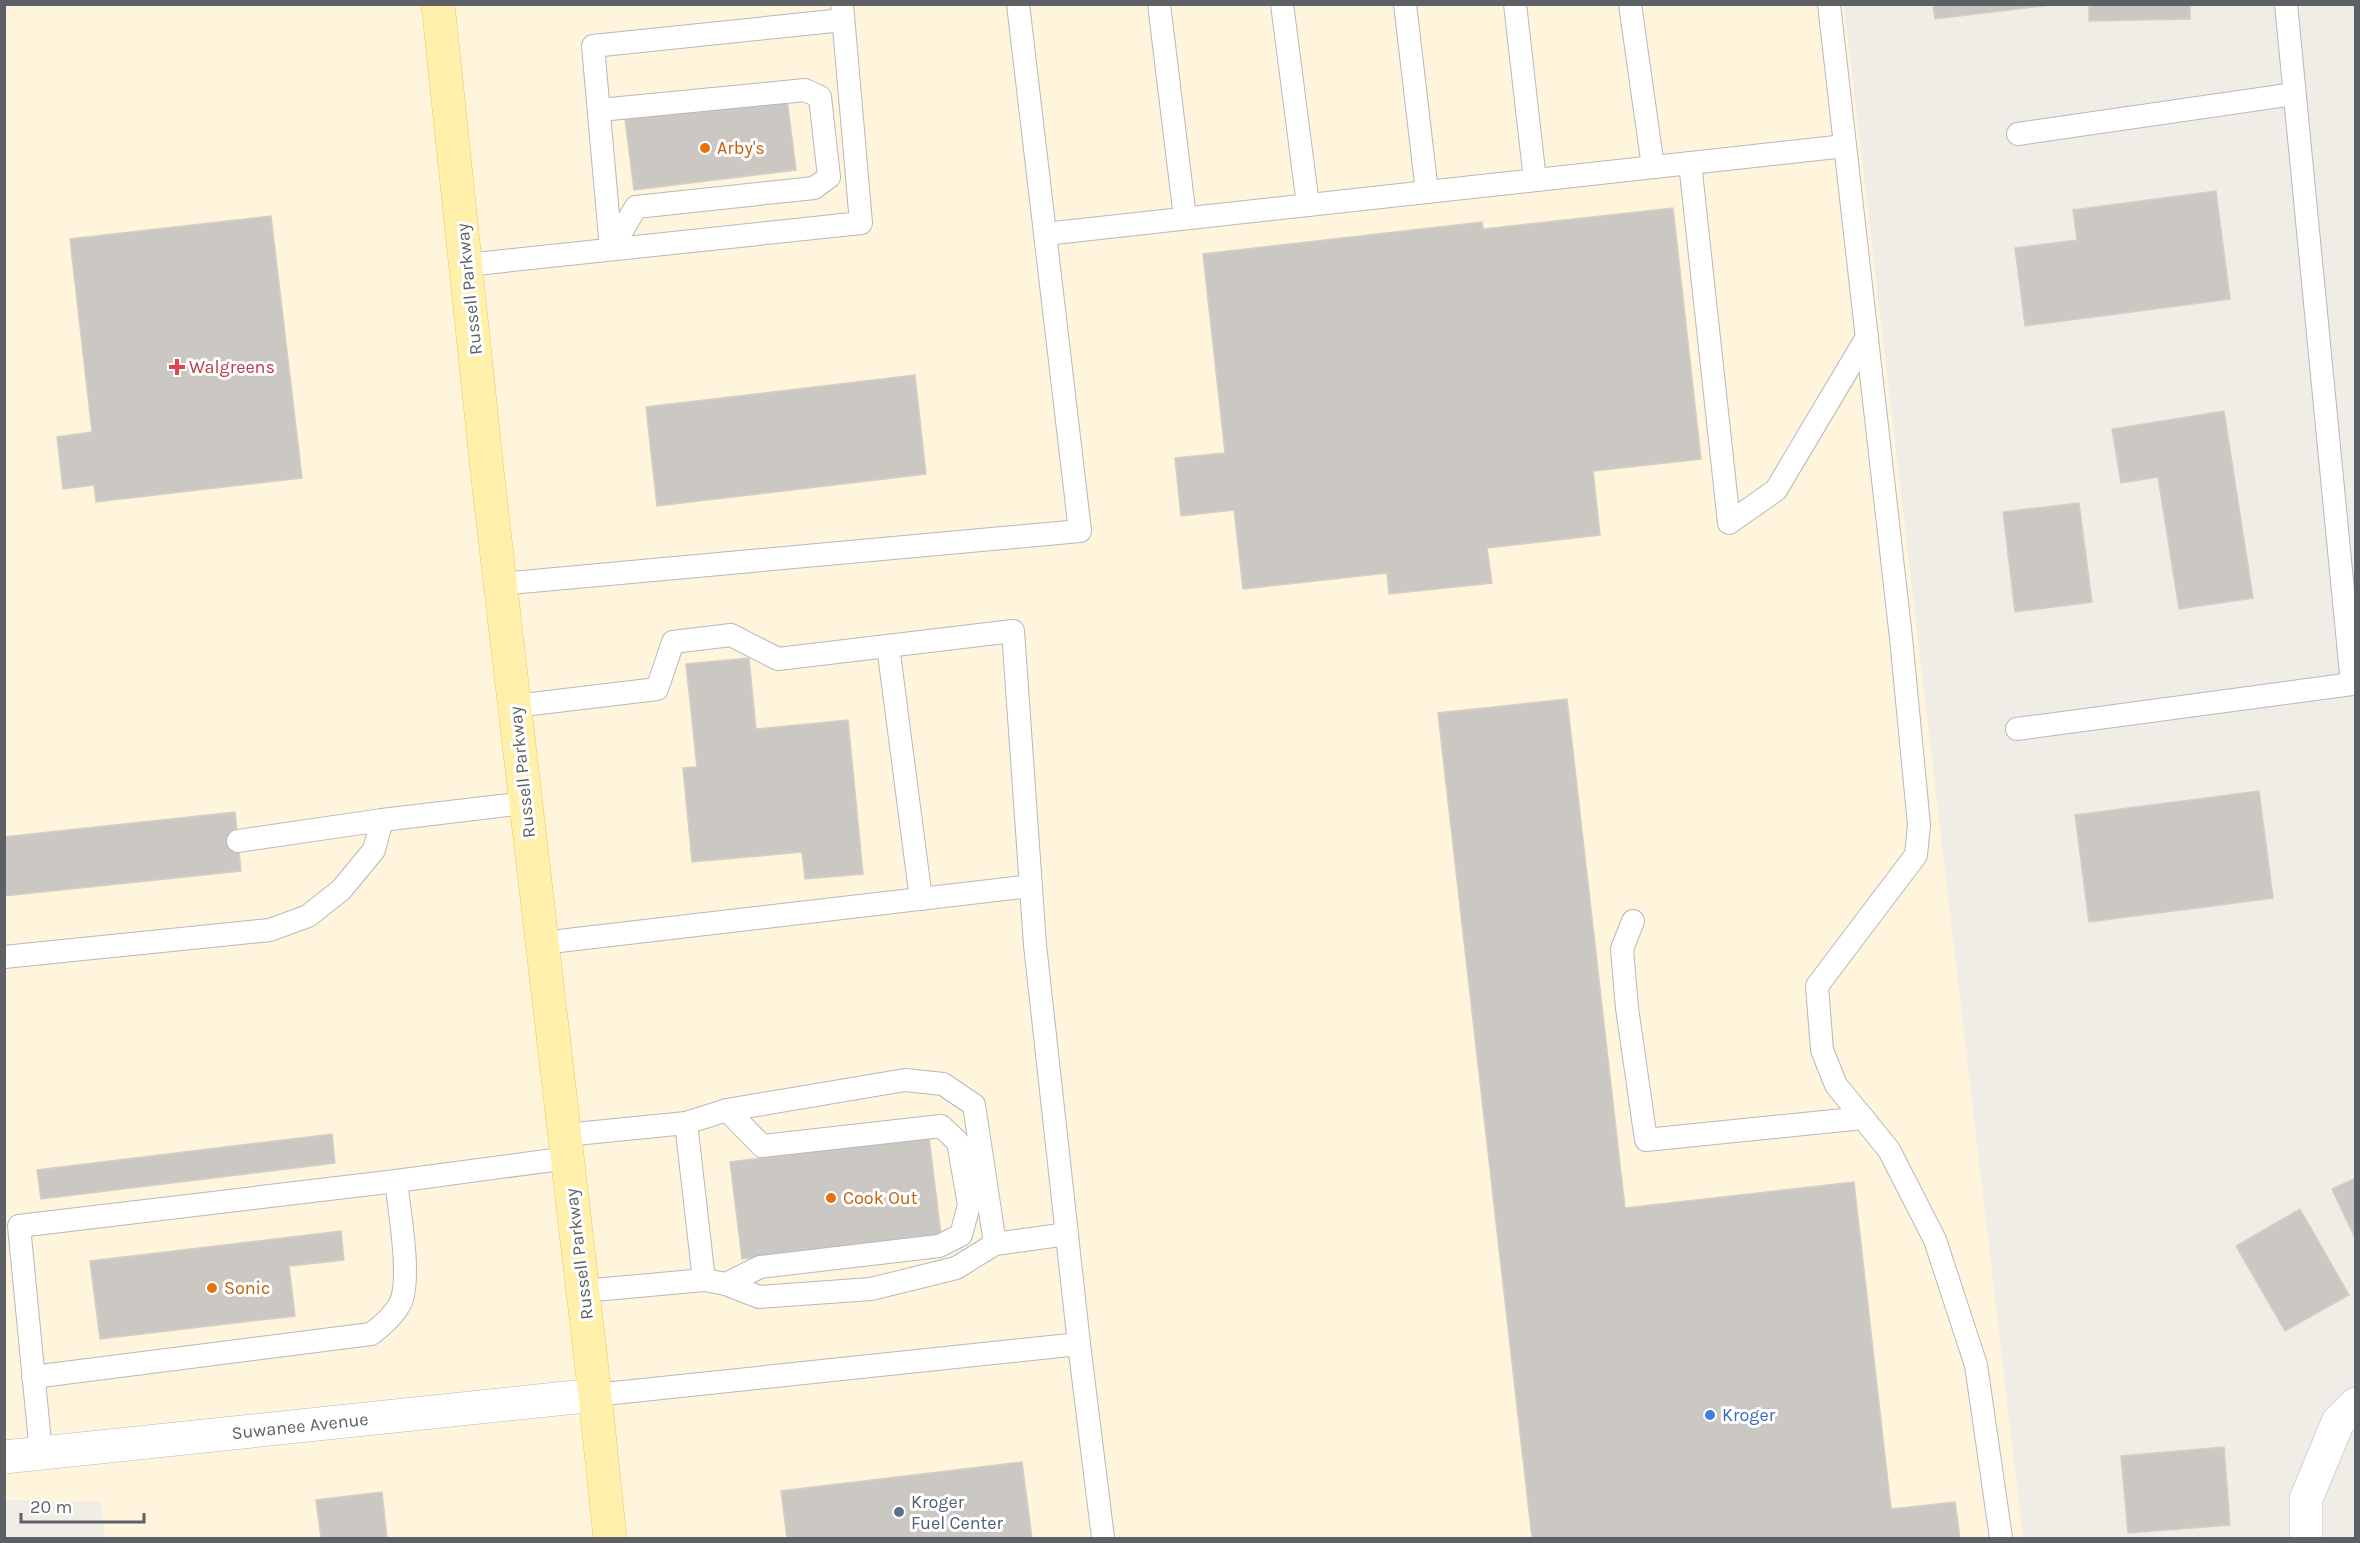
<svg xmlns="http://www.w3.org/2000/svg" width="2360" height="1543" viewBox="0 0 2360 1543" font-family="Karla,sans-serif">
<rect width="100%" height="100%" fill="#f0ede6"/>
<path fill="#fef5dc" d="M5 5H1844L2023 1538H105L101 1502 5 1500Z"/>
<g fill="#cbc8c3" stroke="#d4cfc4" stroke-width="1.5">
<path d="M1933 4H2050V5L1935 19Z"/>
<path d="M2089 4H2190V19L2089 21Z"/>
<path d="M787 99 796 170 634 190 625 119Z"/>
<path d="M2216 191 2230 299 2025 326 2015 248 2077 240 2073 210Z"/>
<path d="M1673 208 1701 459 1593 471 1600 535 1487 548 1492 583 1389 594 1387 573 1243 589 1234 510 1181 516 1175 458 1225 453 1203 254 1482 222 1483 229Z"/>
<path d="M271 216 302 478 96 502 94 485 63 489 57 437 92 432 70 239Z"/>
<path d="M915 375 926 474 657 506 646 407Z"/>
<path d="M2224 411 2253 598 2179 609 2158 477 2121 483 2112 429Z"/>
<path d="M2079 503 2092 602 2015 612 2003 512Z"/>
<path d="M749 658 756 729 848 720 863 874 805 879 802 852 692 862 683 768 697 767 686 664Z"/>
<path d="M1567 699 1625 1208 1854 1182 1891 1509 1955 1502 1960 1538H1532L1438 713Z"/>
<path d="M2259 791 2273 898 2089 922 2075 815Z"/>
<path d="M235 812 241 871 4 896V837Z"/>
<path d="M332 1134 335 1163 41 1199 37 1170Z"/>
<path d="M929 1137 941 1235 742 1259 730 1162Z"/>
<path d="M2356 1178V1240L2332 1189Z"/>
<path d="M2300 1209 2349 1295 2285 1331 2236 1246Z"/>
<path d="M341 1231 344 1260 289 1266 295 1316 100 1339 90 1261Z"/>
<path d="M2224 1447 2230 1525 2128 1533 2121 1456Z"/>
<path d="M1022 1462 1032 1538H787L781 1491Z"/>
<path d="M382 1492 387 1538H321L316 1500Z"/>
</g>
<g fill="none" stroke-linecap="round" stroke-linejoin="round">
<defs>
<g id="service">
<path d="M1159 4 1185 218"/>
<path d="M1282 4 1308 205"/>
<path d="M1405 4 1427 192"/>
<path d="M1515 4 1535 180"/>
<path d="M1630 4 1653 167"/>
<path d="M1829 4 1901 638 1919 825 1916 855 1817 986 1822 1050 1836 1085 1863 1118"/>
<path d="M600 110 805 90 820 97 829 177 814 188 636 207 611 249"/>
<path d="M2018 134 2294 94"/>
<path d="M1690 163 1729 523 1776 490 1867 337"/>
<path d="M1045 234 1845 146"/>
<path d="M611 249 593 46 843 20"/>
<path d="M466 265 861 223 842 4"/>
<path d="M500 584 1080 531 1018 4"/>
<path d="M888 646 921 899"/>
<path d="M515 706 657 689 673 642 731 635 778 659 1013 631 1035 945 1079 1344"/>
<path d="M2017 729 2352 684 2286 4"/>
<path d="M238 841 382 820 525 803"/>
<path d="M1633 921 1622 949 1627 1008 1646 1140 1863 1118 1889 1150 1935 1240 1976 1365 2001 1538"/>
<path d="M542 943 1031 886"/>
<path d="M4 957 270 930 308 916 341 890 374 850 382 820"/>
<path d="M686 1123 704 1280"/>
<path d="M565 1135 686 1123 727 1110 905 1080 943 1084 974 1105 995 1244 1067 1234"/>
<path d="M396 1181 568 1158"/>
<path d="M726 1284 760 1267 939 1246 961 1235 969 1205 958 1142 941 1126 762 1146 727 1110"/>
<path d="M583 1291 704 1280 726 1284 759 1297 871 1289 956 1268 995 1244"/>
<path d="M33 1377 371 1334C382 1326 393 1316 400 1304 412 1280 399 1209 396 1181L19 1226 41 1453"/>
<path d="M595 1395 1079 1344 1103 1538"/>
</g>
<g id="minor">
<path d="M4 1457 595 1395"/>
<path d="M2306 1538V1499L2338 1422 2356 1404"/>
</g>
<path id="primary" d="M438 4 488 479 595 1395 610 1538"/>
</defs>
<use href="#service" stroke="#b6b8bc" stroke-width="24"/>
<use href="#minor" stroke="#b6b8bc" stroke-width="34"/>
<use href="#primary" stroke="#f3c55b" stroke-width="34"/>
<use href="#service" stroke="#fff" stroke-width="22"/>
<use href="#minor" stroke="#fff" stroke-width="33"/>
<use href="#primary" stroke="#fff0ab" stroke-width="33"/>
</g>
<g fill="#e8710a" stroke="#fff" stroke-width="2">
<circle cx="705" cy="148" r="6"/>
<circle cx="831" cy="1198" r="6"/>
<circle cx="212" cy="1288" r="6"/>
</g>
<path fill="#e0444e" stroke="#fff" stroke-width="2" d="M174 358h6v6h6v6h-6v6h-6v-6h-6v-6h6z"/>
<circle fill="#3f7fe0" stroke="#fff" stroke-width="2" cx="1710" cy="1415" r="6"/>
<circle fill="#5c6f8a" stroke="#fff" stroke-width="2" cx="899" cy="1512" r="6"/>
<g text-anchor="middle" dominant-baseline="central" stroke-width="6" stroke-linejoin="round" paint-order="stroke">
<g font-size="18" fill="#c56008" stroke="#fff" text-anchor="start">
<text x="717" y="148">Arby's</text>
<text x="843" y="1198">Cook Out</text>
<text x="224" y="1288">Sonic</text>
</g>
<g font-size="18" fill="#5d6166" stroke="#fff">
<text transform="translate(469 289) rotate(-96)">Russell Parkway</text>
<text transform="translate(522 772) rotate(-96)">Russell Parkway</text>
<text transform="translate(579 1254) rotate(-97)">Russell Parkway</text>
<text transform="translate(300 1426) rotate(-6)">Suwanee Avenue</text>
</g>
<g font-size="18" fill="#be3a42" stroke="#fff" text-anchor="start">
<text x="189" y="367">Walgreens</text>
</g>
<g font-size="18" fill="#366cbe" stroke="#fff" text-anchor="start">
<text x="1722" y="1415">Kroger</text>
</g>
<g font-size="18" fill="#4e5e75" stroke="#fff" text-anchor="start">
<text x="911" y="1502">Kroger<tspan x="911" dy="21">Fuel Center</tspan></text>
</g>
</g>
<rect width="2360" height="1543" fill="none" stroke="#5d6166" stroke-width="12"/>
<path d="M21 1513v9h123v-9" fill="none" stroke="#5d6166" stroke-width="3"/>
<text x="30" y="1513" font-size="18" fill="#5d6166" stroke="#ffffff" stroke-width="4.5" paint-order="stroke">20 m</text>
</svg>
